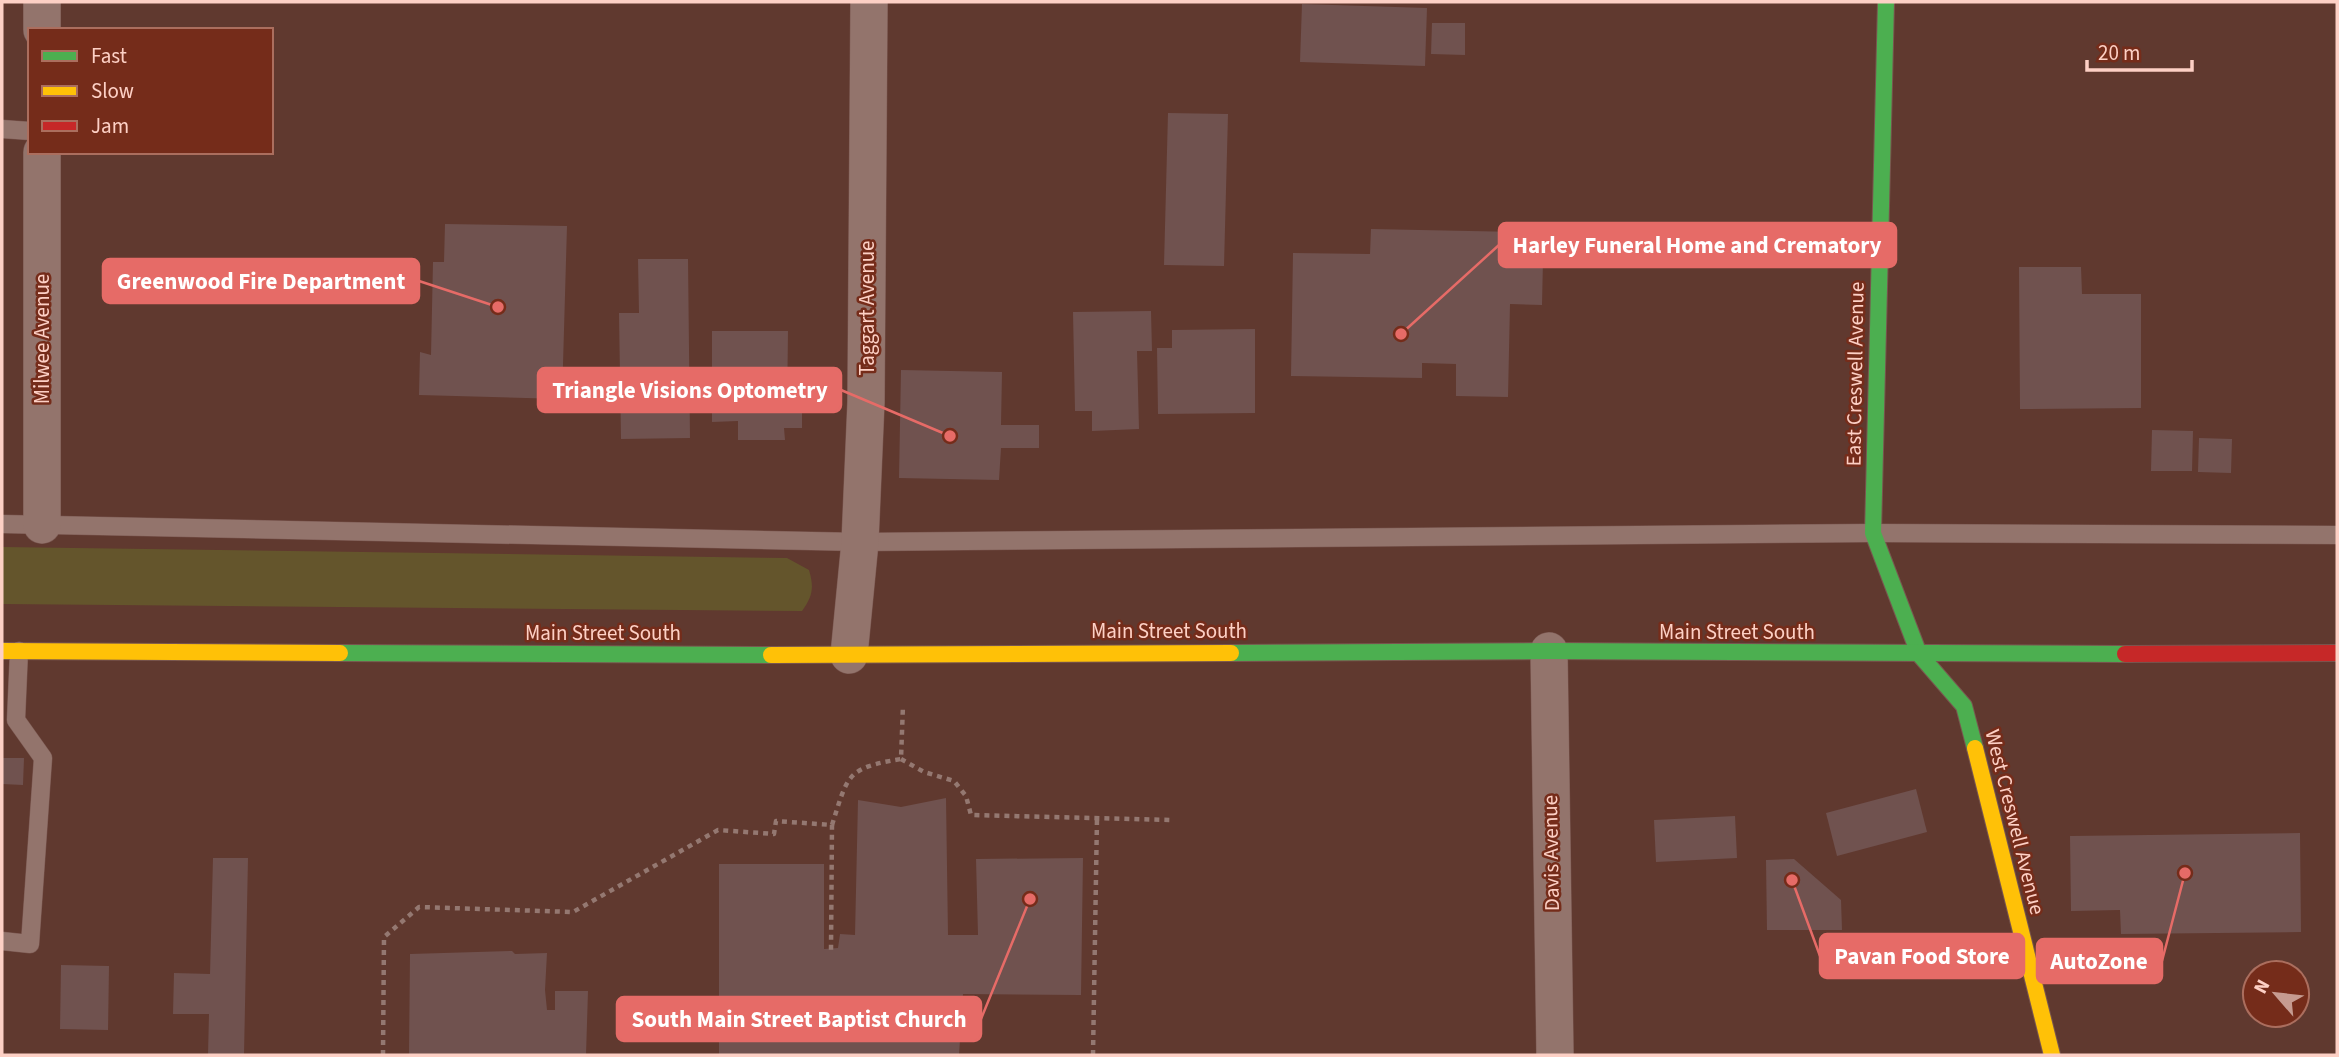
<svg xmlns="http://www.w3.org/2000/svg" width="2339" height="1057" viewBox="0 0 2339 1057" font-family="'Source Sans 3',sans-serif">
<rect width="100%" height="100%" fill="#60392f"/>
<path fill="#64552c" d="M2 547 787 558 809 570C814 587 813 596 802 611L2 604Z"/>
<g fill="#70524f">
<path d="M1302 4 1427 8 1425 66 1300 62Z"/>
<path d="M1432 23H1465V55L1431 54Z"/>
<path d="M1168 113 1228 114 1224 266 1164 265Z"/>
<path d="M445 224 567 226 562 399 419 395 420 352 431 355 433 262H444Z"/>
<path d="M1371 229 1519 232V259L1543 260 1542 305 1510 304 1508 397 1456 396V364L1422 363V378L1291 376 1293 253 1370 254Z"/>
<path d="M638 259H688L690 438 621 439 619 313H639Z"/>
<path d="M2019 267H2081L2082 294H2141V408L2020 409Z"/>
<path d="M1151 311 1152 351H1137L1139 429 1092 431V411H1075L1073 312Z"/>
<path d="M1255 329V413L1158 414 1157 348H1172V330Z"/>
<path d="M712 331H788L787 411H802V428H784L785 440H738V421L712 422Z"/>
<path d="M901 370 1002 372 1001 425H1039V448H1001L999 480 899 478Z"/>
<path d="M2152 430 2193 431 2192 471H2151Z"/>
<path d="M2199 438 2232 439 2231 473 2198 472Z"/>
<path d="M2 758H24L23 785 2 784Z"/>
<path d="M1916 789 1927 832 1837 856 1826 813Z"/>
<path d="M946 798 948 935H978L976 859 1083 858 1081 995 963 994 959 1055H719V864H824V949L838 948 840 934 855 935 858 800 901 807Z"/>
<path d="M1735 816 1737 858 1656 862 1654 820Z"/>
<path d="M2300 833 2301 932 2121 934 2120 910 2071 911 2070 836Z"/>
<path d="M213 858H248L244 1055H208L209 1014H173L174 973 210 974Z"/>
<path d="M1794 859 1841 900 1842 930H1767L1766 860Z"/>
<path d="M512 951 515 954 547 953 545 990 547 1010H555V991H588L586 1055H409L410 954Z"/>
<path d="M61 965 109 966 108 1030 60 1029Z"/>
</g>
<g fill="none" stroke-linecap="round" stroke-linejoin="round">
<defs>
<g id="lane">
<path d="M2 129 30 131"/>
<path d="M2 524 860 542 1873 533 2337 535"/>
<path d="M2 941 30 944 43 758 16 720 19 651"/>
</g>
<g id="street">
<path d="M42 2V30"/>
<path d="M42 152V525"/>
<path d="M1549 651 1555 1055"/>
<path d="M849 655 860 542 866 402 869 2"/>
</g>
<g id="fast">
<path d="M1886 2 1873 533 1919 654 1964 706 1975 748"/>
<path d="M340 653 771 655"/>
<path d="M1231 653 1549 651 2125 654"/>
</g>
<g id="slow">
<path d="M2 651 340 653"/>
<path d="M771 655 1231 653"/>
<path d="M1975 748 2052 1055"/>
</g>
<path id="jam" d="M2125 654 2337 653"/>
</defs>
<use href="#lane" stroke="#79564f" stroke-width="19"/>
<use href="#street" stroke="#79564f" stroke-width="38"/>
<use href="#fast" stroke="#79564f" stroke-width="18"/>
<use href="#slow" stroke="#79564f" stroke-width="18"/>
<use href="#jam" stroke="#79564f" stroke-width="18"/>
<g stroke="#947871" stroke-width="4.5" stroke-dasharray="5 5" stroke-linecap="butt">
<path d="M901 759 924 772 954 781 966 796 971 815 1170 820"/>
<path d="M832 825C848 775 846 768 901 759L903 705"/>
<path d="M383 1055 384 937 419 907 573 912 718 830 774 834 776 821 832 825 831 951"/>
<path d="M1093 1055 1097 818"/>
</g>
<use href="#lane" stroke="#93746c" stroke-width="18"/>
<use href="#street" stroke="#93746c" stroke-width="37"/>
<use href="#fast" stroke="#4caf50" stroke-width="16"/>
<use href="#slow" stroke="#ffc107" stroke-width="16"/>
<use href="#jam" stroke="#c62828" stroke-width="16"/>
</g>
<g text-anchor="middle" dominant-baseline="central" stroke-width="5" stroke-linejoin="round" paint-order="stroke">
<g font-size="21" fill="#fdd0c5" stroke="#752c1a">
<text transform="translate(867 308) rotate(-90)">Taggart Avenue</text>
<text transform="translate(42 339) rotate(-90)">Milwee Avenue</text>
<text transform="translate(1855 374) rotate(-89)">East Creswell Avenue</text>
<text x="1169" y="631">Main Street South</text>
<text x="1737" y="632">Main Street South</text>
<text x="603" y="633">Main Street South</text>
<text transform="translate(2015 822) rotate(76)">West Creswell Avenue</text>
<text transform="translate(1551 853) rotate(-91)">Davis Avenue</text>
</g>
</g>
<path fill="none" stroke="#e66b67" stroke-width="2.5" d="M1401 334L1499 245M498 307L419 281M950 436L841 390M1792 880L1820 956M2185 873L2162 961M1030 899L981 1019"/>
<g fill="#e66b67" stroke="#752c1a" stroke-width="2.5">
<circle cx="1401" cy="334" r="7"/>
<circle cx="498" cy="307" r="7"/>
<circle cx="950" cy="436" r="7"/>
<circle cx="1792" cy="880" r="7"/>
<circle cx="2185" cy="873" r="7"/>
<circle cx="1030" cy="899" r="7"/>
</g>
<g fill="#e66b67" stroke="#e66b67" stroke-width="2.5">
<rect x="1499" y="223" width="397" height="44" rx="7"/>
<rect x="103" y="259" width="316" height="44" rx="7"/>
<rect x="538" y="368" width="303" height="44" rx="7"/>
<rect x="1820" y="934" width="204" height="44" rx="7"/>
<rect x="2037" y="939" width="125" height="44" rx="7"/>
<rect x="617" y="997" width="364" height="44" rx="7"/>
</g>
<g font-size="23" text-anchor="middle" font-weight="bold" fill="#fff">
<text x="1697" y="253">Harley Funeral Home and Crematory</text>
<text x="261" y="289">Greenwood Fire Department</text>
<text x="690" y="398">Triangle Visions Optometry</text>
<text x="1922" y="964">Pavan Food Store</text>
<text x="2099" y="969">AutoZone</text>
<text x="799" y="1027">South Main Street Baptist Church</text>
</g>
<rect width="2339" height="1057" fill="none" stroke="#fdd0c5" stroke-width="7"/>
<rect x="28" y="28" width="245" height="126" fill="#752c1a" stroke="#ab6e5e" stroke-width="2"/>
<rect x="42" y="51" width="35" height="10" fill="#4caf50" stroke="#ab6e5e" stroke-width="2"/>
<text x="91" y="63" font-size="21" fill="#fdd0c5">Fast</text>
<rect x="42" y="86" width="35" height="10" fill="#ffc107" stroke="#ab6e5e" stroke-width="2"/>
<text x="91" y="98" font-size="21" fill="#fdd0c5">Slow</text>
<rect x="42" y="121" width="35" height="10" fill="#c62828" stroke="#ab6e5e" stroke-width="2"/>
<text x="91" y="133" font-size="21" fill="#fdd0c5">Jam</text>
<g transform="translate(2276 994) rotate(298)"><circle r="33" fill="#752c1a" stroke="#ab6e5e" stroke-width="2"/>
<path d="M0-5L12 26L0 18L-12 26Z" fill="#c69b90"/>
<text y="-10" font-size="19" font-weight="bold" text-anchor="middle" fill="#fdd0c5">N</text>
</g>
<path d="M2087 60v10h105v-10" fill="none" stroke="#fdd0c5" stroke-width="3.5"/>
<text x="2098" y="60" font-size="21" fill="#fdd0c5" stroke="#752c1a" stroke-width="5" paint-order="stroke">20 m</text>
</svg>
